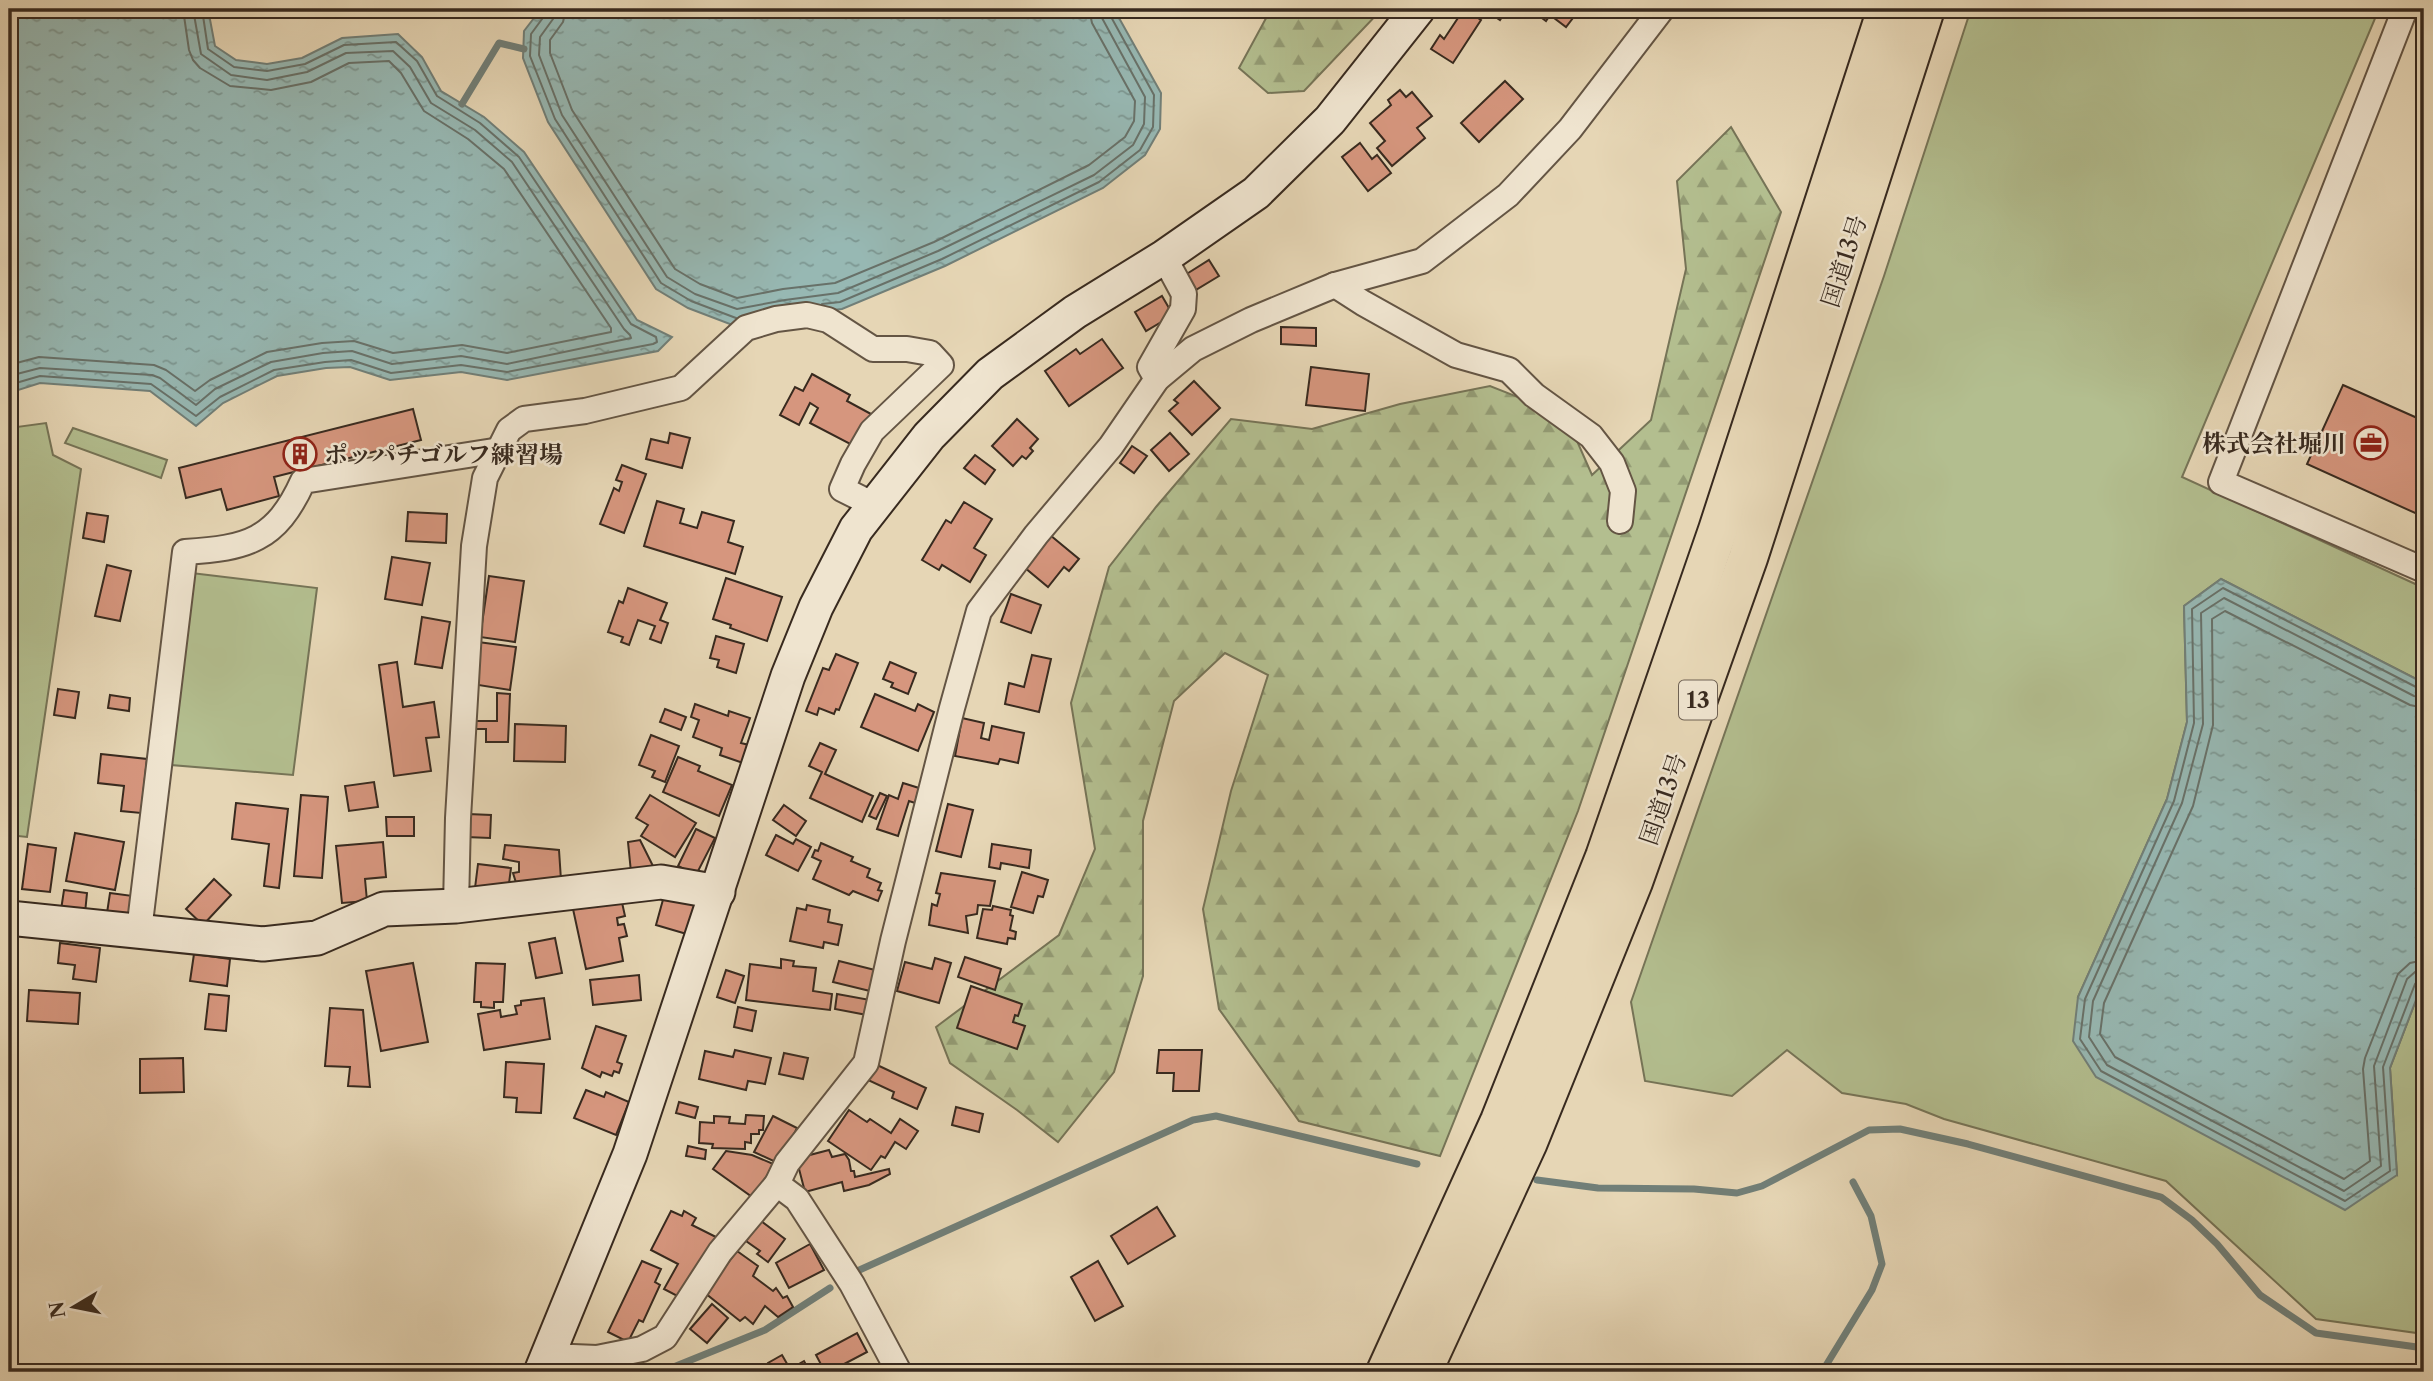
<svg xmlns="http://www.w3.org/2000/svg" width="2433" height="1381" viewBox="0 0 2433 1381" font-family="'Libre Caslon Text','Noto Serif JP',serif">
<defs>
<pattern id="forest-firs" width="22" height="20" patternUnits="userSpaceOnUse" patternTransform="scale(1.75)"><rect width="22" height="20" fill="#b3be8f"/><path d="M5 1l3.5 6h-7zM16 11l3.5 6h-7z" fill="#939b74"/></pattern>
<pattern id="water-ripples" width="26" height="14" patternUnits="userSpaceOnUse" patternTransform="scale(1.75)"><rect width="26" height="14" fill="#97b8b3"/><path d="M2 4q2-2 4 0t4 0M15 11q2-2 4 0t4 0" fill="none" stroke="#7c9691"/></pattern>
</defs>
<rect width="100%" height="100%" fill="#e6d6b5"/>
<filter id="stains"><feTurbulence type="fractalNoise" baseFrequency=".00286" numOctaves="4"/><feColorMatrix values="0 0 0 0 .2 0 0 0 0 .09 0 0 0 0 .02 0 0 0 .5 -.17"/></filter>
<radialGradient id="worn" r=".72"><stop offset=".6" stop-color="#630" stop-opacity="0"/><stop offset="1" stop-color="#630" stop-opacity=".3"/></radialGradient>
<g fill="#b3be8f" stroke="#767457" stroke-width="2">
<path d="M1971 9H2379L2182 477 2424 588V683L2221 579 2184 606 2187 722 2167 799 2078 997 2397 1175 2390 1068 2424 979V1334L2316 1319 2166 1181 1944 1119 1906 1104 1842 1093 1787 1050 1732 1096 1645 1081 1631 1002 1884 276Z"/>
<path d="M46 423 53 455 81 469 27 837 9 835V428Z"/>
<path d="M73 428 167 460 161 478 65 443Z"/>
<path d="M183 572 317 588 293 775 159 764Z"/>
</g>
<g fill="url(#forest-firs)" stroke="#767457" stroke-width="2">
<path d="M1271 9H1382L1304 91 1268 93 1239 68Z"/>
<path d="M1731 127 1781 212 1578 811 1440 1156 1299 1121 1219 1009 1203 909 1231 791 1268 675 1225 653 1174 701 1143 821V976L1114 1072 1058 1142 1017 1110 950 1063 936 1027 1059 935 1095 849 1071 703 1109 567 1156 507 1231 419 1312 429 1400 404 1490 386 1566 416 1592 475 1651 420 1686 269 1677 181Z"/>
</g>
<g fill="url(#water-ripples)" stroke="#717f78" stroke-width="2">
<path d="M9 9H208L215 46 236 60 267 64 302 58 342 38 398 34 422 57 441 91 484 117 524 152 637 320 672 337 658 351 507 380 461 372 390 380 350 367 326 368 277 376 223 403 196 426 150 391 40 383 9 393Z"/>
<path d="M541 9H1114L1161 93 1160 129 1145 155 1103 188 945 266 842 309 787 315 735 326 688 308 656 289 548 122 523 58 524 31Z"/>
<path d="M2221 579 2424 683V979L2390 1068 2397 1175 2345 1210 2096 1077 2073 1041 2078 997 2167 799 2187 722 2184 606Z"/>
</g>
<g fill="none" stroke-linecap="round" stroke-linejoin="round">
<g stroke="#687169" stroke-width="2">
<path d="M546 9 545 15 531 34 530 56 555 119 661 283 691 301 736 318"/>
<path d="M555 9 553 19 540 37 539 55 562 115 667 277 695 294 737 309 785 300 838 293 938 251 1094 175 1133 145 1144 124 1145 97 1102 18 1100 9"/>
<path d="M566 9 563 22 550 40V53L572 110 675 269 700 284 737 298 783 289 835 283 934 242 1089 165 1125 137 1134 121 1135 101 1092 23 1089 9"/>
<path d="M822 304 840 302 942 259 1099 182 1140 150 1153 127 1154 95 1110 15 1109 9"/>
<path d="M9 365 39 357 154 365 166 370 195 391 210 380 267 352 322 343 354 341 393 353 462 345 507 353 611 332V328L504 169 468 139 424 111 401 73 389 61 349 63 311 82 271 90 230 86 200 68 193 60 189 50 183 9"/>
<path d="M9 376 40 368 152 375 160 378 196 405 215 389 271 362 323 353 352 351 392 364 461 356 507 364 631 338 630 335 624 329 512 162 475 130 431 103 410 67 393 51 346 53 307 72 267 80 231 75 201 54 193 9"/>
<path d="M9 385 40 376 151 384 196 416 220 397 274 370 325 362 351 360 391 373 461 365 507 372 653 344 657 342 656 337 631 324 519 157 480 123 437 96 417 61 396 42 344 45 305 64 267 71 234 67 208 49 202 9"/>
<path d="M2424 689 2418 688 2223 588 2192 609 2194 723 2174 801 2085 999 2080 1039 2101 1071 2345 1201 2390 1171 2383 1067 2415 984 2419 980 2424 979"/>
<path d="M2424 698 2414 696 2224 598 2201 613 2203 724 2182 803 2093 1001 2089 1037 2107 1065 2344 1191 2381 1166 2374 1066 2407 979 2415 972 2424 971"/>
<path d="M2424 708 2410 705 2225 611 2212 619 2213 725 2193 806 2104 1003 2100 1034 2115 1057 2344 1179 2370 1161 2363 1069 2365 1058 2398 974 2410 963 2424 960"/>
</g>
<g stroke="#717f78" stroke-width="7">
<path d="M462 104 499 43 524 49"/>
<path d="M1537 1180 1598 1188 1694 1189 1737 1193 1762 1186 1869 1130 1900 1129 1968 1144 2161 1197 2192 1220 2217 1244 2260 1295 2316 1333 2424 1348"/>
<path d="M855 1272 1193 1120 1216 1116 1417 1164"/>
<path d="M502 1372H507"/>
<path d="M641 1372 671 1368 765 1330 830 1288"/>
<path d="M1822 1372 1872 1290 1882 1264 1871 1216 1853 1182"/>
</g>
</g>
<g fill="#d6967e" stroke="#382a1f" stroke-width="2">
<path d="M1464 9 1481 20 1453 63 1431 49 1440 35 1444 39Z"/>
<path d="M1484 9H1507L1500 20Z"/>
<path d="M1530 9H1569L1576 14 1566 27 1550 15 1546 21Z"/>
<path d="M1505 81 1523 99 1479 142 1461 123Z"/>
<path d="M1400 90 1406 97 1412 92 1432 116 1417 128 1425 138 1392 166 1377 148 1385 141 1370 123 1391 105 1388 100Z"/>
<path d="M1360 143 1372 159 1377 155 1391 173 1368 191 1342 157Z"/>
<path d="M1209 260 1219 276 1194 291 1185 275Z"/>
<path d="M1162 296 1173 315 1146 331 1135 312Z"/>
<path d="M1281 327 1316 328V346L1281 344Z"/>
<path d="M1102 339 1123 368 1069 406 1045 371 1076 349 1080 354Z"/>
<path d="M1311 367 1369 374 1365 411 1306 405Z"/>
<path d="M812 374 850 395 847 401 871 414 854 446 810 423 818 408 810 403 799 425 780 415 795 387 803 391Z"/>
<path d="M1194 381 1220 408 1192 435 1169 411 1178 403 1174 400Z"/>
<path d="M2343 385 2424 421V517L2307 464Z"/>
<path d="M413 409 421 440 274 477 279 496 227 510 221 489 186 498 179 468Z"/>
<path d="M1017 419 1038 439 1030 448 1033 451 1026 459 1022 456 1013 466 992 446Z"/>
<path d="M670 433 690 438 682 468 646 459 651 439 668 443Z"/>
<path d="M1170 433 1189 454 1169 471 1151 450Z"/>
<path d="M1132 446 1147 456 1134 473 1120 463Z"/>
<path d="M975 455 995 470 985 484 964 468Z"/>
<path d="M622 465 646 474 624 533 600 524 614 488 619 491 622 482 616 480Z"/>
<path d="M657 501 684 509 680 523 697 528 702 512 734 521 728 542 743 547 735 574 644 546Z"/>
<path d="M964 502 992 519 974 548 986 555 970 582 942 565 939 570 922 560 946 520 951 523Z"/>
<path d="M408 512 447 514 446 543 406 541Z"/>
<path d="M87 513 108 516 104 542 83 538Z"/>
<path d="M1050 535 1079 559 1069 571 1064 567 1048 587 1024 567Z"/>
<path d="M392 557 430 563 422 605 385 599Z"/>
<path d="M107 565 131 571 120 621 95 616Z"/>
<path d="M489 576 524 581 515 642 480 637Z"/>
<path d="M726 578 782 597 767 641 730 628 731 625 713 619Z"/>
<path d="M628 588 667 603 660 620 668 623 661 643 650 639 655 626 638 620 629 645 621 642 623 637 608 632 619 601 623 603Z"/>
<path d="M1011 594 1041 605 1031 633 1001 622Z"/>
<path d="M422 617 450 622 442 668 415 664Z"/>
<path d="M716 636 744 644 736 673 717 667 719 660 710 658Z"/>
<path d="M478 642 516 647 510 690 472 684Z"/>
<path d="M836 654 858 663 839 710 836 709 834 714 819 708 817 715 806 711 823 668 829 670Z"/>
<path d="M1032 655 1051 659 1039 712 1005 704 1009 683 1024 687Z"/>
<path d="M397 662 403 707 434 702 439 737 426 738 431 771 394 776 379 665Z"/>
<path d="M890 662 916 673 908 694 891 687 893 683 883 679Z"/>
<path d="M58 689 79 692 75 718 54 715Z"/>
<path d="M497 693 510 694 508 742H486V729H474V721H497Z"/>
<path d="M875 694 915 711 918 704 934 712 918 751 861 727Z"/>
<path d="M110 695 130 698 129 711 108 708Z"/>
<path d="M695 704 728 716 729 711 750 718 741 743 749 745 743 763 720 755 722 748 693 737 699 720 691 717Z"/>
<path d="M665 709 686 717 681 730 660 722Z"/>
<path d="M962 718 984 723 981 738 989 740 992 726 1024 733 1018 763 1000 759 998 764 955 756Z"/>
<path d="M515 724 566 726 565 762 514 761Z"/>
<path d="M651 735 679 746 665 782 652 777 655 771 639 765Z"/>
<path d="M820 743 836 750 825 774 873 796 862 822 810 798 822 772 809 766Z"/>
<path d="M101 754 147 759 141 813 121 811 124 786 98 783Z"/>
<path d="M678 757 700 766 698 771 732 785 719 816 663 792Z"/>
<path d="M374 782 378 807 349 811 345 786Z"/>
<path d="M903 783 919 788 915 803 909 801 898 836 877 829 889 795 898 799Z"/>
<path d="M880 793 887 796 876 819 869 816Z"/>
<path d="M301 795 328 797 322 878 294 876Z"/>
<path d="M650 795 696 823 675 857 641 836 648 825 636 818Z"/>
<path d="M236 803 288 809 279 888 264 886 269 844 232 839Z"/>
<path d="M948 804 973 810 961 857 936 851Z"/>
<path d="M784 805 806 821 796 836 773 820Z"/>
<path d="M468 814 491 815 490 838 466 837Z"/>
<path d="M386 817H414V836H387Z"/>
<path d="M696 829 715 838 696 875 678 866Z"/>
<path d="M75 833 124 842 115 890 66 881Z"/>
<path d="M776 835 793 844 796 839 811 847 798 871 766 855Z"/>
<path d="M640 840 654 868 631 872 628 842Z"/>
<path d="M383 842 386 877 365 879 367 901 342 903 336 846Z"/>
<path d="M821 843 853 857 851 861 870 869 867 877 881 883 878 890 882 891 878 901 853 891 849 895 813 879 821 861 812 857 815 850 818 851Z"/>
<path d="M28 844 56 848 50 892 22 889Z"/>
<path d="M992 844 1031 850 1029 868 1001 863 1000 869 989 867Z"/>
<path d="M505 845 559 850 561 880 518 889 513 873 519 872V862L503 859Z"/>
<path d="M478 864 511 868 508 891 475 888Z"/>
<path d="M1022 872 1048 880 1043 897 1038 896 1033 913 1011 907Z"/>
<path d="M941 873 995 881 990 906 978 905 977 914 966 916 968 933 929 925 932 904 937 906 940 894 936 893Z"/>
<path d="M214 879 231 895 203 925 186 909Z"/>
<path d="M64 890 87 893 85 913 61 910Z"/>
<path d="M110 893 133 896 131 916 107 913Z"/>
<path d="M664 896 699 905 690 935 656 925Z"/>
<path d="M621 898 625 916 617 918 618 925 624 924 627 936 619 938 623 961 586 969 573 909Z"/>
<path d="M807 905 830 910 828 922 842 925 838 945 824 942 823 948 790 941 797 908 806 910Z"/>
<path d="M993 906 1011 910 1010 915 1013 916 1010 930 1016 932 1015 939 1008 938 1007 944 977 938 983 909 992 910Z"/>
<path d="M555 938 562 973 536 978 529 943Z"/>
<path d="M60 943 100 948 96 982 73 979 75 965 58 963Z"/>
<path d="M194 954 230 959 227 986 190 981Z"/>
<path d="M965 957 1001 969 995 990 958 977Z"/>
<path d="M935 958 951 963 939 1003 897 991 905 962 932 969Z"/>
<path d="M781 959 794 961 793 966 816 968 813 991 832 994 830 1010 746 1000 750 964 781 968Z"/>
<path d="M839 961 875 970 870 991 833 982Z"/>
<path d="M413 963 428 1042 381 1051 366 971Z"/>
<path d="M476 963 505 964 503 1002H494V1008L481 1007V1002H474Z"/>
<path d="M726 970 744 976 735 1003 717 997Z"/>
<path d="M639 975 641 1000 593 1005 590 980Z"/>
<path d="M971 986 1022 1004 1018 1016 1015 1015 1013 1022 1025 1026 1017 1049 957 1028Z"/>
<path d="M29 990 80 993 78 1024 27 1021Z"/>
<path d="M209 994 229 996 226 1031 205 1029Z"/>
<path d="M837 994 870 1000 867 1015 835 1009Z"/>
<path d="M544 998 550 1039 484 1050 478 1014 500 1010 501 1017 517 1014 515 1006 521 1005V1001Z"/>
<path d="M738 1007 756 1011 752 1031 734 1027Z"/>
<path d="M330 1008 363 1010 370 1087 348 1086 350 1067 325 1066Z"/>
<path d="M596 1026 626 1036 617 1062 622 1064 619 1073 614 1071 612 1076 602 1072 600 1077 582 1068Z"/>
<path d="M735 1050 771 1058 765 1084 748 1081 746 1090 699 1079 705 1051 733 1057Z"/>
<path d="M1159 1050H1202L1199 1091H1173L1174 1073H1157Z"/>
<path d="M784 1053 808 1058 803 1079 779 1074Z"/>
<path d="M183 1058 184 1092 140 1093V1059Z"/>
<path d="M506 1062 544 1064 541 1113 516 1112 517 1098 504 1097Z"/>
<path d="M875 1064 926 1088 917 1109 892 1098 894 1092 868 1080Z"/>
<path d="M586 1090 604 1097 606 1092 629 1102 616 1135 574 1118Z"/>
<path d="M679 1102 698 1107 695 1118 676 1113Z"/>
<path d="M956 1107 983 1114 979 1132 952 1125Z"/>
<path d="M849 1110 867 1122 870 1119 891 1133 900 1119 918 1131 906 1149 895 1142 885 1158 881 1156 871 1170 828 1141Z"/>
<path d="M746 1115 764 1116 763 1130H759V1134H751V1143L745 1142V1149L712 1148 713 1144 699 1143 700 1122 714 1123V1116L730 1117 729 1123 745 1124Z"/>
<path d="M773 1116 797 1128 780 1164 754 1152Z"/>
<path d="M688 1146 706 1150 705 1159 686 1156Z"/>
<path d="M829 1150 832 1157 845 1154 849 1160 851 1171H854L855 1177 889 1169 890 1174 869 1185 844 1191 842 1182 805 1192 798 1165 806 1156Z"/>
<path d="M726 1151 752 1155 778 1166 755 1199 713 1169Z"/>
<path d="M1157 1207 1175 1236 1128 1264 1111 1236Z"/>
<path d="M671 1211 682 1216 684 1211 696 1218 692 1225 716 1237 683 1299 664 1289 678 1264 651 1250Z"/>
<path d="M761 1221 785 1239 768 1262 757 1254 760 1251 746 1241Z"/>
<path d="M810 1244 824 1270 789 1288 776 1263Z"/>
<path d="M737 1251 758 1266 753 1276 773 1291 776 1288 783 1298 787 1296 793 1307 778 1317 765 1306 753 1324 745 1317 740 1321 705 1293Z"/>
<path d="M642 1261 661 1269 655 1282 660 1285 643 1322 639 1320 628 1342 608 1332Z"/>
<path d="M1098 1261 1123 1306 1095 1321 1071 1277Z"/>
<path d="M712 1304 728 1318 707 1343 690 1329Z"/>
<path d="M857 1333 867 1352 829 1372H825L816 1355Z"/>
<path d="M782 1355 790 1369 804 1361 810 1372H760L769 1367 768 1363Z"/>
</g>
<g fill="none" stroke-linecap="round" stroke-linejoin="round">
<defs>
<g id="street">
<path d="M2405 9 2221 482 2424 570"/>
<path d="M1335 285 1363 303 1456 355 1509 370 1534 395 1591 436 1612 463 1623 491 1620 521"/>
<path d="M1157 379 1150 367 1183 309 1184 294 1164 257"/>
<path d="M456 906 458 818 474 546 485 478 509 430 524 419 585 411 681 388 746 328 776 319 807 315 828 320 873 349H907L930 353 941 365 872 431 853 464 842 489 876 506"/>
<path d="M139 931 185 552C247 548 276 541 303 481L500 450"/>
<path d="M777 1184 787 1163 866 1063 893 941 952 708 979 611 1036 535 1111 446 1157 379 1193 349 1251 320 1335 285 1422 261 1508 195 1570 129 1662 9"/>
<path d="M549 1356 597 1358 642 1349 665 1337 720 1252 777 1184 797 1199 852 1284 899 1372"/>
</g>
<g id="secondary">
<path d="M9 918 263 944 317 938 384 909 456 906 661 882 718 892"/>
<path d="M541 1372 630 1154 788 676 816 607 856 529 929 436 990 374 1075 312 1164 257 1256 193 1330 120 1418 9"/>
</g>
<g id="highway">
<path d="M1386 1372 1500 1121 1605 857 1718 530 1887 9"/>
<path d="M1422 1372 1528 1142 1633 882 1748 558 1925 9"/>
</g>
</defs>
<use href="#street" stroke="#645544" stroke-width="28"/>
<use href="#secondary" stroke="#382a1f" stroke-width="37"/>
<use href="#highway" stroke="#382a1f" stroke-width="42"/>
<use href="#street" stroke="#efe4cf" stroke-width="24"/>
<use href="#secondary" stroke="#efe4cf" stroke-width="33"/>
<use href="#highway" stroke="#e6d6b5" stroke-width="38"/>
</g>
<defs>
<symbol id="office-ring" viewBox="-11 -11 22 22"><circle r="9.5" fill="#efe4cf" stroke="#8f2418" stroke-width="1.5"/><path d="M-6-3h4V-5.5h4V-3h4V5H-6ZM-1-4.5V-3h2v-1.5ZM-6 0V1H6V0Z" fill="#8f2418"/></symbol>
<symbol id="building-ring" viewBox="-11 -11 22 22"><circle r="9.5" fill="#efe4cf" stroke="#8f2418" stroke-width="1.5"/><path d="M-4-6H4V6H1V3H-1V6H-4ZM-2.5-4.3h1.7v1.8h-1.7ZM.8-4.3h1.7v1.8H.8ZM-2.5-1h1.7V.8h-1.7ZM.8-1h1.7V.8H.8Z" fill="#8f2418"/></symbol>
</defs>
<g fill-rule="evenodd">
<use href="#office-ring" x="2352" y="424" width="38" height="38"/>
<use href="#building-ring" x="281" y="435" width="38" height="38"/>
</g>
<g text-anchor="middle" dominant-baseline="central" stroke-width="5" stroke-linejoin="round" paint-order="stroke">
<rect fill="#efe4cf" stroke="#6f6254" stroke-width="2" x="1679" y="680.5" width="38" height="39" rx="5"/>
<g font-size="23" font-weight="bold" fill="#382a1f">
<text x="1698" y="700">13</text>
</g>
<g font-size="24" fill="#382a1f" stroke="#efe4cf">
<text transform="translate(1844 261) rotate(-72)">国道13号</text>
<text transform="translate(1663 799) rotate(-71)">国道13号</text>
</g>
<g font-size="24" font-weight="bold" fill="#382a1f" stroke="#efe4cf" text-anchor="end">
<text x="2346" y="443">株式会社堀川</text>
<text x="324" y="454" text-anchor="start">ポッパチゴルフ練習場</text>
</g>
</g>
<rect width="2433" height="1381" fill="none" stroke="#e6d6b5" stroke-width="35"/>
<rect x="10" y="10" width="2412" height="1360" fill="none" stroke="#382a1f" stroke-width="3.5"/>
<rect x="18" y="18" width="2398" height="1346" fill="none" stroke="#382a1f" stroke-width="2"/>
<g transform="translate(74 1307) rotate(260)" stroke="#efe4cf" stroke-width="5" paint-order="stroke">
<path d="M0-5L12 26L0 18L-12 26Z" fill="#382a1f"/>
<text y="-10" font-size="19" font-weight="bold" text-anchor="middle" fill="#382a1f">N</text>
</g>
<rect width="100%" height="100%" filter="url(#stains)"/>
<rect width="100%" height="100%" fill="url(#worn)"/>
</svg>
